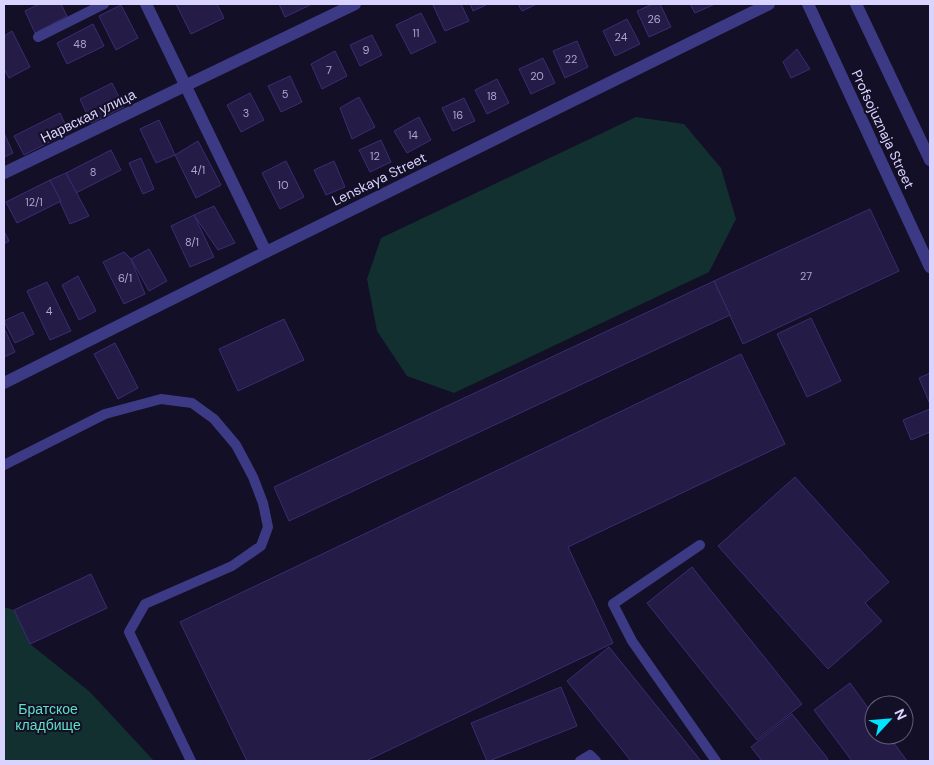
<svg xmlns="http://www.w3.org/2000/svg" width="934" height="765" viewBox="0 0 934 765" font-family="'DM Sans',sans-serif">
<rect width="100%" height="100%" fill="#130f26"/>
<g fill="#12302f">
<path d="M636 117 684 124 721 168 736 219 709 272 454 393 407 376 377 331 367 279 381 238Z"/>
<path d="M4 607 14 610 30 644 90 692 154 761H4Z"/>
</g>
<g fill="#241b47" stroke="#3b2d73">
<path d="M39 4H61L67 16 35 33 25 11Z"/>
<path d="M176 4H217L224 18 191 34Z"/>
<path d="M279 4H312L285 17Z"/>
<path d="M437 4H461L469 21 445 31 433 5Z"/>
<path d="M470 4H488L473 11Z"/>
<path d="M518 4H537L522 11Z"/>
<path d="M653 4H660L671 27 649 37 637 11Z"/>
<path d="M690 4H715L695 13Z"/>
<path d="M121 5 138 38 116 50 99 16Z"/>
<path d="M421 13 436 42 411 54 396 25Z"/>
<path d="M627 19 640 44 615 56 603 31Z"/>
<path d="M93 24 104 46 67 64 57 43Z"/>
<path d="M12 31 30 67 9 78 4 69V36Z"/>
<path d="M372 35 382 55 360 66 350 45Z"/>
<path d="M577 41 588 67 565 78 553 51Z"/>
<path d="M797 49 810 69 791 78 783 62Z"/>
<path d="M335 51 347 76 322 89 311 64Z"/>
<path d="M543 58 555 83 531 94 519 69Z"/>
<path d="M290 76 302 102 281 112 268 86Z"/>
<path d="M497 79 509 103 487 114 475 90Z"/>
<path d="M112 83 124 107 91 123 80 99Z"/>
<path d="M250 93 264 120 241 132 227 105Z"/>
<path d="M359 97 375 127 352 139 340 108Z"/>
<path d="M464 98 475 121 453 131 442 108Z"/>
<path d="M60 113 69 132 24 155 14 136Z"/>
<path d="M419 117 431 140 407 153 394 131Z"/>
<path d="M159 120 175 155 156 163 140 129Z"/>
<path d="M4 133 13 153 4 157Z"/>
<path d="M381 140 391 162 370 172 359 150Z"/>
<path d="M198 141 221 185 196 198 175 155Z"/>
<path d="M111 150 121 170 76 193 66 173Z"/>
<path d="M141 158 154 189 143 194 129 163Z"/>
<path d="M286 161 304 197 280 209 262 173Z"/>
<path d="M334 161 345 187 326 195 314 170Z"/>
<path d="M66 173 89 216 70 224 50 180Z"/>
<path d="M50 180 61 201 17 223 6 202Z"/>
<path d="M214 206 235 243 218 250 194 215Z"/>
<path d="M870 209 899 271 743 344 714 281Z"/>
<path d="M194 215 214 257 190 267 171 226Z"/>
<path d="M4 231 9 241 4 244Z"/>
<path d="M149 249 167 281 149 291 131 259Z"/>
<path d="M124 252 131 259 145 294 124 304 103 262Z"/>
<path d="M78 276 96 311 79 320 62 285Z"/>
<path d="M714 281 730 315 289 521 274 487Z"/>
<path d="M47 282 71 331 50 340 27 291Z"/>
<path d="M23 312 34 334 15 343 4 321Z"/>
<path d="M811 318 841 381 807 397 777 334Z"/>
<path d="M284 319 304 360 238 391 219 349Z"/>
<path d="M4 328 15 352 4 357Z"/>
<path d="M115 343 138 388 118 399 94 354Z"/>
<path d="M741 354 785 444 568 547 613 643 366 761H247L180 622Z"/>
<path d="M930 373V404L919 378Z"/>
<path d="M930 409V432L911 440 903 420Z"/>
<path d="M795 477 889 582 865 603 882 621 828 669 718 546Z"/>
<path d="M692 567 802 704 757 740 647 603Z"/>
<path d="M91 574 107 608 30 644 14 610Z"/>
<path d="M609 647 701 761H631L567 681Z"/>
<path d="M850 683 874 716V735H888L907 761H852L814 710Z"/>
<path d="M561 687 577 726 489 761H487L471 723Z"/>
<path d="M792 714 828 759 825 761H762L751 747Z"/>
</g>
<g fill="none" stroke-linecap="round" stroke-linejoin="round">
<g stroke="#3d3a85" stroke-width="10">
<path d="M38 37 104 4"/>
<path d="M4 465 105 414 161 399 192 403 214 419 236 445 253 477 263 503 268 527 261 546 232 566 145 604 129 632 191 761"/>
<path d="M700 545 613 604 632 641 716 761"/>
<path d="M580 761 590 755 596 761"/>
</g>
<g stroke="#3d3a85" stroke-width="12">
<path d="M146 4 266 252"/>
<path d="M4 173 355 4"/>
<path d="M4 383 266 252 769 4"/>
</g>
<g stroke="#3d3a85" stroke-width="12">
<path d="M808 4 930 267"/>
<path d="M856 4 930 160"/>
</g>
</g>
<g text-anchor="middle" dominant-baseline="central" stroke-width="4" stroke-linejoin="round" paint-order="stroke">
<g font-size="11" fill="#aca6d1">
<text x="654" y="19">26</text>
<text x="416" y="33">11</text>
<text x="621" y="37">24</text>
<text x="80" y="44">48</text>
<text x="366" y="50">9</text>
<text x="571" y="59">22</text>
<text x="329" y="70">7</text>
<text x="537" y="76">20</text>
<text x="285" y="94">5</text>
<text x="492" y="96">18</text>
<text x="246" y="113">3</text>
<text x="458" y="115">16</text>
<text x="413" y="135">14</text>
<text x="375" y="156">12</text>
<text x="198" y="170">4/1</text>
<text x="93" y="172">8</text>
<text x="283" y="185">10</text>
<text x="34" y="202">12/1</text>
<text x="192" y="242">8/1</text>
<text x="806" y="276">27</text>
<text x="125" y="278">6/1</text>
<text x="49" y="311">4</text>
</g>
<g font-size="14" fill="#d9d4ff" stroke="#130f26">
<text transform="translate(88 116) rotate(-26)">Нарвская улица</text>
<text transform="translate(883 129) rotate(65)">Profsojuznaja Street</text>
<text transform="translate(379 179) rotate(-26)">Lenskaya Street</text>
</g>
<g font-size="14" fill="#5fe0c0" stroke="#130f26">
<text x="48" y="709">Братское<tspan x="48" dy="16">кладбище</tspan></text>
</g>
</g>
<rect width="934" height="765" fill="none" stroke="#d9d4ff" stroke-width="10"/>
<g transform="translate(889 720) rotate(64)"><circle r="24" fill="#130f26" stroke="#625e7d"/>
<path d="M0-4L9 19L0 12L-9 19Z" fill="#00e5ff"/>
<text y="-8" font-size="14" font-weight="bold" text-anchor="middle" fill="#d9d4ff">N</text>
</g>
</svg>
